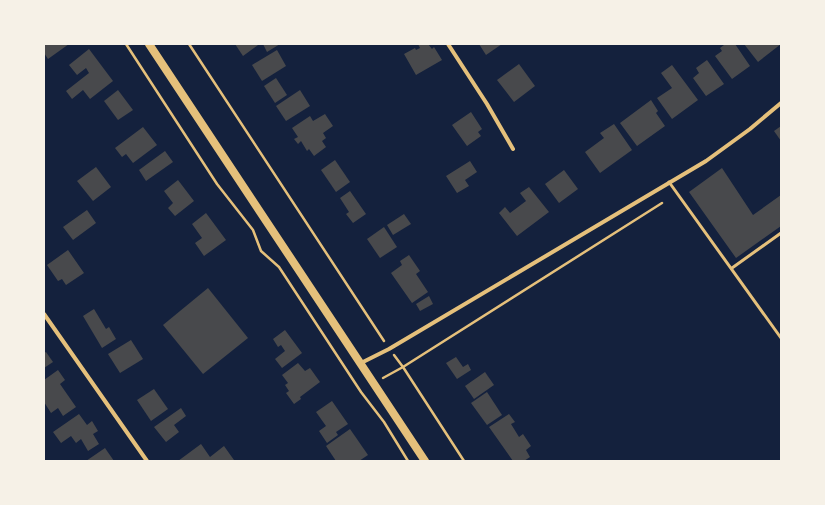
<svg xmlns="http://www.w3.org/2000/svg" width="825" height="505" viewBox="0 0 825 505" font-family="Helvetica,sans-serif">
<rect width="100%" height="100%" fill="#14213d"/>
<g fill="#48494c">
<path d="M46 44H69L48 59 44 53V46Z"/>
<path d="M235 44H258V45L243 56Z"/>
<path d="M263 44H280L267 52Z"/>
<path d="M418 44H428L432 49 434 47 442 60 416 75 404 54 415 48 416 50 420 48Z"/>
<path d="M479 44H502L486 55Z"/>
<path d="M723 44H735L750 66 732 79 715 56 722 51 720 48 724 45Z"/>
<path d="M744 44H781L758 62Z"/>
<path d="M89 49 113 81 90 99 83 90 72 99 66 91 89 73 86 68 77 75 69 65Z"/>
<path d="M277 50 286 66 262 81 252 65Z"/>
<path d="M707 60 724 84 706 96 693 78 699 73 696 68Z"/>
<path d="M519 64 535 86 514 102 497 80Z"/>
<path d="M672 65 698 100 672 119 657 98 672 88 661 73Z"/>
<path d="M276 78 287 95 275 103 264 86Z"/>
<path d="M118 90 133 110 118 120 104 101Z"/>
<path d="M300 90 310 106 286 121 276 106Z"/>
<path d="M651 100 658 111 656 113 665 126 637 146 620 123Z"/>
<path d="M471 112 482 129 478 132 481 136 467 146 452 125Z"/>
<path d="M325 114 333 126 323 133 326 138 322 141 326 147 314 156 309 149 307 151 301 141 298 144 294 139 298 137 292 128 310 116 313 121Z"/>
<path d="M614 124 632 150 600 173 585 152 604 138 600 133Z"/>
<path d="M781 126V141L774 131Z"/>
<path d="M143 127 157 145 133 163 126 154 122 157 115 148Z"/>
<path d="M165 151 173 162 146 181 139 170Z"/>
<path d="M335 160 350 182 336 192 321 170Z"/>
<path d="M470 161 477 172 465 180 469 186 457 193 446 176Z"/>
<path d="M96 167 111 187 93 201 77 181Z"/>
<path d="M722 168 753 215 781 195V226L736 258 689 192Z"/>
<path d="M564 170 578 189 559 203 545 184Z"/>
<path d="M178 180 194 201 175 216 168 208 173 203 164 191Z"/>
<path d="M529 187 549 212 517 236 499 213 505 207 510 213 526 201 520 193Z"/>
<path d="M350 191 366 214 353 223 346 214 349 212 340 198Z"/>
<path d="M87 210 96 223 73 240 63 227Z"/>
<path d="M206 213 226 240 204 256 195 243 202 238 192 224Z"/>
<path d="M404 214 411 224 393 235 387 225Z"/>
<path d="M384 227 397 247 380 258 367 239Z"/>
<path d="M68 250 84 273 66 285 62 279 58 281 47 265Z"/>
<path d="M409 255 420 271 416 274 428 292 412 303 391 273 402 265 400 261Z"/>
<path d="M208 288 248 338 203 374 163 325Z"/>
<path d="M429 296 433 304 420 311 416 304Z"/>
<path d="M94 309 106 329 109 327 116 339 102 348 83 316Z"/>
<path d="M285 330 302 353 282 368 275 359 285 351 281 345 278 347 273 339Z"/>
<path d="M131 340 143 359 120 373 108 354Z"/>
<path d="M46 352 53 362 44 368V353Z"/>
<path d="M456 357 463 367 468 364 471 370 457 379 446 363Z"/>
<path d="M298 363 305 371 310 368 320 382 300 397 301 399 294 404 286 393 289 391 285 385 288 383 282 375Z"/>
<path d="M58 370 65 380 60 384 76 407 63 416 58 408 51 413 44 402V380Z"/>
<path d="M485 372 494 385 474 399 465 386Z"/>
<path d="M154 389 168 409 151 421 137 400Z"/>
<path d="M487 392 502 415 487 425 471 403Z"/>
<path d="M332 401 348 424 336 432 338 435 327 443 319 431 326 426 316 412Z"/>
<path d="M181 408 186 416 174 425 179 432 166 442 154 427Z"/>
<path d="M79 414 87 425 92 421 98 431 93 434 99 444 88 451 81 439 76 443 71 436 61 443 53 432Z"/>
<path d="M509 414 515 422 511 424 519 437 523 434 531 446 526 450 530 457 524 461H513L489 427Z"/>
<path d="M350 429 368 455 359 461H336L326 446Z"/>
<path d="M201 444 210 457 224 446 234 460 178 461Z"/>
<path d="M105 448 114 461H86Z"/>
</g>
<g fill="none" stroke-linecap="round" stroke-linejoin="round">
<g stroke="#e5c07b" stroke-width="2.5">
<path d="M126 44 217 184 253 230 261 251 279 267 361 392 384 422 408 461"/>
<path d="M189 44 384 341"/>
<path d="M383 378 403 367 394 355"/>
<path d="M464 461 403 367 662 203"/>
</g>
<g stroke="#e5c07b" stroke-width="3">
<path d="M669 182 781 338"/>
<path d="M732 268 781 233"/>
</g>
<g stroke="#e5c07b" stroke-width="4">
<path d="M448 44 487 104 513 149"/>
<path d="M44 314 147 461"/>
<path d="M361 363 389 349 706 161 750 129 781 103"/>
</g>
<path stroke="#e5c07b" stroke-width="8" d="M149 44 425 461"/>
</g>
<rect width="825" height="505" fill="none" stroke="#f6f1e7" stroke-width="90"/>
</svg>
